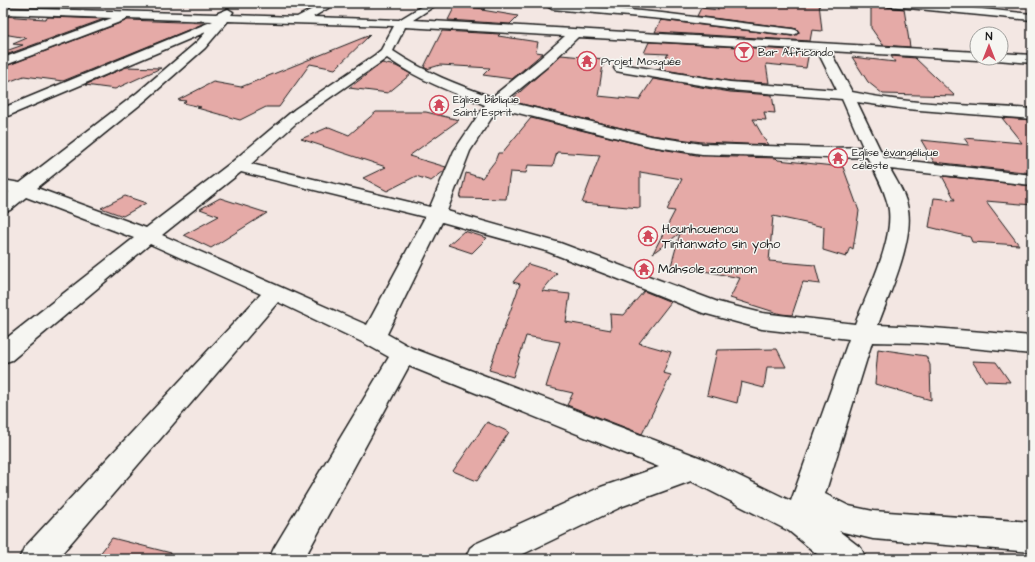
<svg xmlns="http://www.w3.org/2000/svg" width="1035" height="562" viewBox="0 0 1035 562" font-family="'Architects Daughter',sans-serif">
<rect width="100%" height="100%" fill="#f3e7e3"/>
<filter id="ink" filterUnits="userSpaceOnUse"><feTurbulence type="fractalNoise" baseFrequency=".025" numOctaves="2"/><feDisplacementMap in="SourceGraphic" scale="8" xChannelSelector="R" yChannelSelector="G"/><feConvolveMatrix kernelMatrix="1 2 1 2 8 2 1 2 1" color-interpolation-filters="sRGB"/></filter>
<g filter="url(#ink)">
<g fill="#e5aaa7" stroke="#1c1c1c">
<path d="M760 3H819L822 31 812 30 810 41 655 32 661 20 792 36 799 33 797 29 792 28 697 16 701 8 718 10 717 4 760 6Z"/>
<path d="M871 3H882L888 7 904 9 910 47 883 45 871 28Z"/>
<path d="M455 6 485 9 482 10 518 16 510 24 448 20Z"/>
<path d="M3 16 45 19 49 17 104 19 3 56V52L23 45 13 44 27 38 3 34Z"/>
<path d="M128 20 205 23 63 81 24 76 3 84V67Z"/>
<path d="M442 31 500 34 498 36 538 42 536 52 543 53 512 79 483 75 490 68 440 65 427 69 424 67Z"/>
<path d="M370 35 335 69 310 64 279 107H266L240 120 197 108 201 107 183 103 186 101 178 100 213 82 241 87Z"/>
<path d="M649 42 809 51 806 68 766 64 769 83 730 81 659 69 668 54 644 53Z"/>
<path d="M561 55 604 59 598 96 639 100 653 79 730 92 772 95 775 113 764 112 766 120 753 119 768 145 702 142 650 135 510 101Z"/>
<path d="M891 56 915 58 955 96 883 94 868 82 852 57 895 62Z"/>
<path d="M382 63 396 66 411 74 388 93 349 88Z"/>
<path d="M126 67 161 68 115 89 85 85Z"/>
<path d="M376 112H426L459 120 409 156 446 167 444 171 431 181 416 176 387 191 363 178 386 167 301 139 329 127 349 135Z"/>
<path d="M531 118 650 147 702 156 776 158 778 160 843 167 859 211 853 249 850 247 846 257 823 250 824 227 773 216 769 261 815 265 820 284 803 282 792 315 781 314 730 298 740 278 694 269 693 270 671 266 680 233 653 253 675 211 667 210 682 179 640 172V208L582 203 600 155 557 152 553 166 528 165 526 173 510 172 506 199 460 198 466 173 482 178 495 161 498 153H502Z"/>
<path d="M1002 118 1032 120V173L934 162 921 140 969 145 964 138 1022 143Z"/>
<path d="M942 176 1032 186V205L986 201 1019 245 972 242 970 237 929 227 934 198 955 200Z"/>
<path d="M125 196 146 203 123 216 101 208Z"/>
<path d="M220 198 267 213 211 248 184 235 219 216 200 209Z"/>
<path d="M464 231 487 238 472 253 448 245Z"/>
<path d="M528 264 557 273 542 291 570 294 566 322 611 330 610 314 624 315 644 291 671 302 639 343 671 352 663 373 671 375 642 434 567 405 573 393 546 387 560 342 526 336 513 377 489 370 520 284 513 282Z"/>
<path d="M777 349 786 367H767L764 388 741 382 737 403 707 395 717 350Z"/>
<path d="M878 349 926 356 930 365 931 400 875 384Z"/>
<path d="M972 361 996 362 1010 382 985 381Z"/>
<path d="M487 422 509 432 477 481 453 471Z"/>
<path d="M112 538 171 553 170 559H96Z"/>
</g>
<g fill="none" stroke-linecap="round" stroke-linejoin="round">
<defs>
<g id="minor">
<path d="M324 3H337L313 17 399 20 427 3H439L413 20 977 52V58L981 59 977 60 830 51 852 92C911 105 972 105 1032 109V119L907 109 857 102 884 158 1032 175V185L890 169C896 180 904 192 907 205 916 237 889 294 878 325L921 327 1032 336V354L921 343 872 342 825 494 849 506 873 511 1032 522V552L873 539 839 531 861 548 866 559H823L789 531 691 481 623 506 513 559H465L470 548 475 544 601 487 659 467 409 366 304 559H269L274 548 389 357 364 343 278 302 57 559H19L24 548 261 294 150 244 12 360 3 363V341L134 238 26 197 10 210 3 212V197L9 192 3 190V180L20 183 137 93 197 42 206 32 3 118V108L213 21 127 18 125 20 3 66V58L112 18 3 14V8L216 14 228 9 233 12 231 15 297 17ZM228 21 394 26 381 50 375 55 295 109 232 162 146 228 37 188 147 99 205 48ZM405 27 565 36 538 60 492 97C458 85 424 72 393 51ZM578 37 817 50 837 90 730 82 621 64 616 65 614 68 616 71 621 72 730 90 842 99 863 147 832 148 702 144 650 136 505 101 548 66ZM387 58C417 79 451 92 485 105L454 151 430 207 251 164 305 115ZM498 108 650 146 702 154 832 158 867 157C875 172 884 188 888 205 896 237 867 293 855 324L762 313 718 302 560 243 447 211 470 151ZM241 172 425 217 367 325 162 235ZM442 222 546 251 616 278 703 313 762 329 849 339 791 501 704 459 412 348 387 334Z"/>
<path d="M554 3 662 13 792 29 796 30 798 32 796 34 792 35 662 19 552 9 547 6 548 4Z"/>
<path d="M883 3H921L1032 14V20L888 6Z"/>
<path d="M1001 53 1032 55V63L997 60 995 58H1001Z"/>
</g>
</defs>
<use href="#minor" stroke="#1c1c1c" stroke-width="3"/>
<use href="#minor" fill="#f6f6f2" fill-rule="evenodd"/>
</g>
</g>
<defs>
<symbol id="bar-ring" viewBox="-11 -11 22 22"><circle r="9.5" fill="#f6f6f2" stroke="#d1495b" stroke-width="1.5"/><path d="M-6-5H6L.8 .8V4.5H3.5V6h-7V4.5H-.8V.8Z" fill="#d1495b"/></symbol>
<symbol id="temple-ring" viewBox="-11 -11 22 22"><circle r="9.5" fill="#f6f6f2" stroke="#d1495b" stroke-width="1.5"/><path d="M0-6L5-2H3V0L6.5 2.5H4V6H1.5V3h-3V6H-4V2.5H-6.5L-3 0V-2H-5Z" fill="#d1495b"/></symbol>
</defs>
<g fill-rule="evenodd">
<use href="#bar-ring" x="733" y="41" width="22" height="22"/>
<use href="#temple-ring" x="576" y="50" width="22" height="22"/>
<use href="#temple-ring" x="428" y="94" width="22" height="22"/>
<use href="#temple-ring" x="827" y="147" width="22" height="22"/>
<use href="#temple-ring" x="637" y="225" width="22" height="22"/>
<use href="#temple-ring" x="633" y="258" width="22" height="22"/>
</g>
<g text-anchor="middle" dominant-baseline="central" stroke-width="3" stroke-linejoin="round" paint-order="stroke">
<g font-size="11" fill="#1c1c1c" stroke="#f6f6f2" text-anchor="start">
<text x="758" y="52">Bar Africando</text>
<text x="601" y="61">Projet Mosquée</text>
<text x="453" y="99">Eglise biblique<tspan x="453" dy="13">Saint Esprit</tspan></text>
<text x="852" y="152">Eglise évangélique<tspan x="852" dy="13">céleste</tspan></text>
</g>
<g font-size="13" fill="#1c1c1c" stroke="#f6f6f2" text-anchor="start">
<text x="662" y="229">Hounhouenou<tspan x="662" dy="15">Tintanwato sin yoho</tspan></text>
<text x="658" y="269">Mahsole zounnon</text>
</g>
</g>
<rect width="1035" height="562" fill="none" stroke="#f6f6f2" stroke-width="16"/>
<rect x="8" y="8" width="1019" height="546" fill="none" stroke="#1c1c1c" stroke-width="1.5" filter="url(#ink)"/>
<g transform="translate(989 46)"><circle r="19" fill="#f6f6f2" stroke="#9f9f9c"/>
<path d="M0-3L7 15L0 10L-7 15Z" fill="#d1495b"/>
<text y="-6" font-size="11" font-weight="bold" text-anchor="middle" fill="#1c1c1c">N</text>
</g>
</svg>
